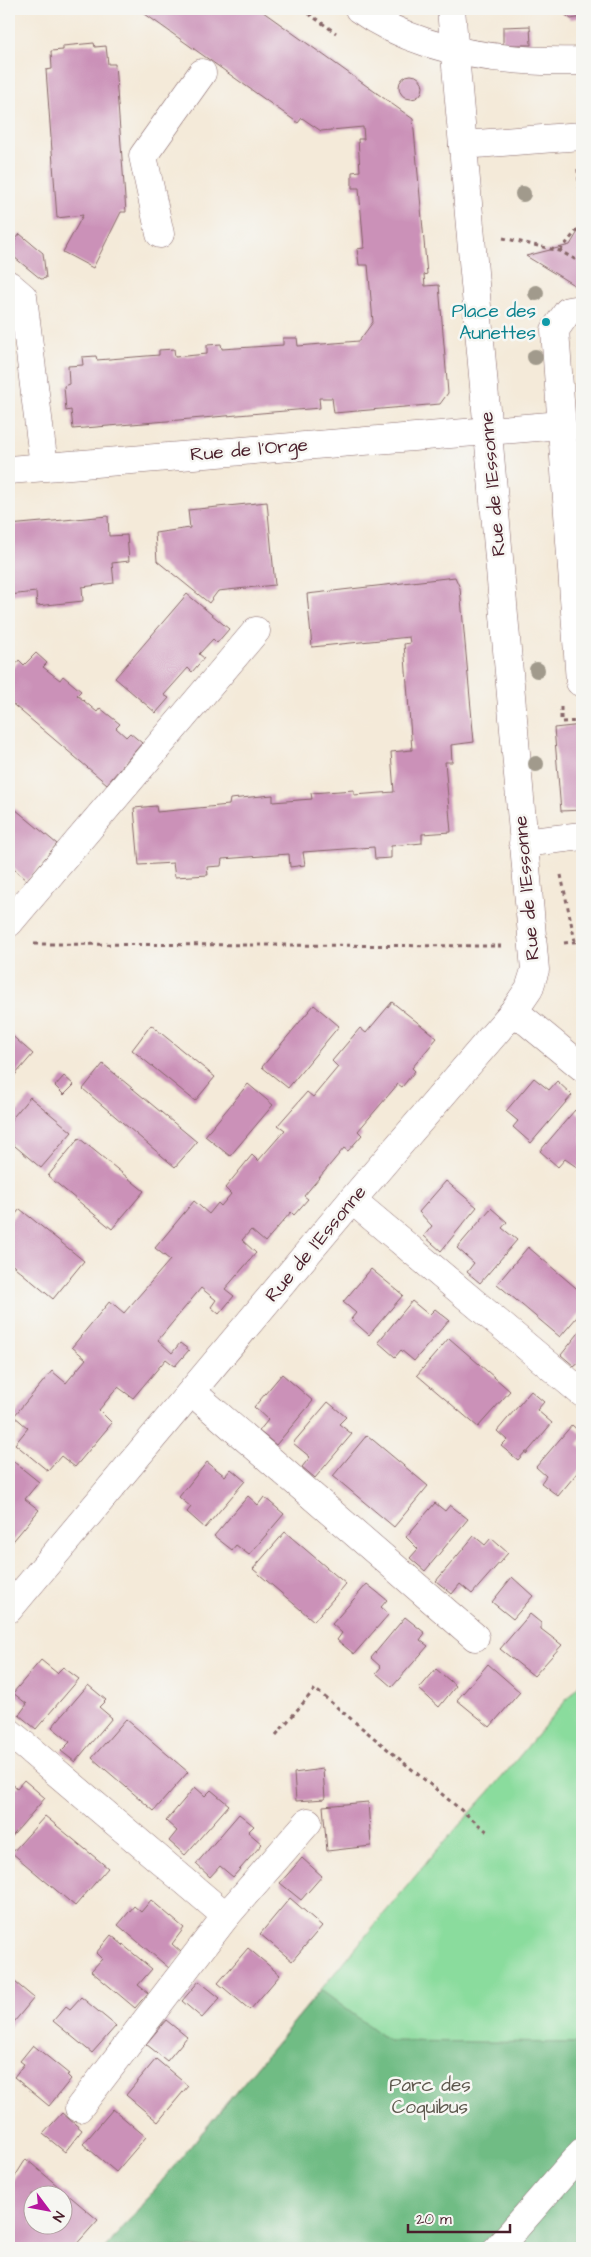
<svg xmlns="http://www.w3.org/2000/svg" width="591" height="2257" viewBox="0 0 591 2257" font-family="'Architects Daughter',sans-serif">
<rect width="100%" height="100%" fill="#f6f6f2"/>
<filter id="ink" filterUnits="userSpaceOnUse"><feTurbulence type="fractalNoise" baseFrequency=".02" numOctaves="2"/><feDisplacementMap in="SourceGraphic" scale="10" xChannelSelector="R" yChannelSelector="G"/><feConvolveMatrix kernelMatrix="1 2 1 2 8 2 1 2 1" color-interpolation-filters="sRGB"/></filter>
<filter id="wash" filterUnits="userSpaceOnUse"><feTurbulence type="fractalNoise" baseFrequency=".0096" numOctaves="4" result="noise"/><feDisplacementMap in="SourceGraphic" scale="20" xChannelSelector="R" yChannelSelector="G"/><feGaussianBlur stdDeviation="1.12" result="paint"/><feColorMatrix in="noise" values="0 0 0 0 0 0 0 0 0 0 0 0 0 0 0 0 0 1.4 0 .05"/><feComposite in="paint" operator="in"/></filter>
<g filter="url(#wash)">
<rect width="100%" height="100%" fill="#f4ead9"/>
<path fill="#8adc9d" stroke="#6a7e64" d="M582 1681V2248H106L437 1850 498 1782Z"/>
<path fill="#6fbc84" stroke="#5c6e58" d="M321 1990 389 2041 582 2043V2248H106Z"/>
<g id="blocks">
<g fill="#cb91b8" fill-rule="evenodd">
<path d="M138 9H259L413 119 427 274 424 275 425 286 439 285 448 393 440 404 334 413 332 398H319L320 408 73 429 71 410 66 411 64 386 69 384 68 366 83 365 82 357 96 356 97 360 159 355V350L174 349 175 357 207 354V345L221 344 222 349 283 345V338H297L298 346 359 341 373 322 368 265H359L357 249 364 248 359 188H352V172L360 171 358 139H364L363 127 321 131 302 118 298 123Z"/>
<path d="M557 9H582V17L571 19Z"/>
<path d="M530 26 531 45H503V27Z"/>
<path d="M94 43 95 47 106 46 108 64H115L126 212H121L93 268 63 252 83 215 57 218 46 70 52 69 51 51 63 50V46Z"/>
<circle cx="411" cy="87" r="12"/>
<path d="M582 225V290L526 256 570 245Z"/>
<path d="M20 234 43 253 46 278 41 279 9 253V248Z"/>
<path d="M267 502 275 585 218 591 209 603 157 561 155 533 190 528 188 510Z"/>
<path d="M108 516 109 536 127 535 129 561 112 563 114 583 82 587 83 601 37 606 36 592 9 595V525Z"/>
<path d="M455 577 460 588 474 742 451 745 452 762H445L451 832 422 834V843L391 846V858L375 859 374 847 303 852 305 865 290 867 289 854 222 859 221 866 207 867 208 875 175 877 173 863 139 865 134 808 156 806 157 812 229 805 230 799 273 795V802L312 799 311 793 354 790V795L394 792 391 752 412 750 404 644 410 643 409 637 312 647 307 594Z"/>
<path d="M187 594 229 629 217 643 213 639 199 654 204 658 192 672 188 668 164 695 169 698 156 713 115 678Z"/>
<path d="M36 653 47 663 43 667 60 680 63 676 81 691 77 695 97 712 100 708 120 724 116 728 126 737 130 733 142 743 107 784 9 701V668L14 667 19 660 24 665Z"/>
<path d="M582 725V810L561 811 554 728Z"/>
<path d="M9 804 57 844 27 880 9 865Z"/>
<path d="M392 1002 437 1038 412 1068 415 1071 402 1087 398 1084 358 1131 362 1135 348 1151 344 1148 304 1196 308 1199 294 1215 291 1212 265 1242 251 1230 242 1240 256 1253 225 1289 234 1296 219 1314 211 1307 216 1300 201 1288 158 1340 172 1353 180 1343 189 1350 175 1366 166 1359 133 1398 118 1387 99 1410 112 1423 75 1467 61 1456 48 1471 15 1444 28 1428 14 1416 52 1371 66 1383 86 1359 72 1347 110 1301 124 1313 170 1260 155 1248 194 1201 209 1214 218 1203 221 1206 231 1194 225 1188 252 1155 258 1161 285 1130 278 1125 307 1092 313 1097 338 1067 332 1061 360 1028 366 1033Z"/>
<path d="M314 1005 339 1026 288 1088 262 1067Z"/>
<path d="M151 1025 215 1077 195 1101 132 1050Z"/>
<path d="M9 1033 33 1054 9 1082Z"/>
<path d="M103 1064 197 1142 175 1167 83 1089Z"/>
<path d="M64 1076 74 1085 64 1095 55 1086Z"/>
<path d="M534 1078 549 1090 557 1081 572 1095 531 1143 513 1127 518 1121 506 1111Z"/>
<path d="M248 1084 273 1105 230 1156 205 1136Z"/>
<path d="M30 1097 72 1132 41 1168 9 1141V1122Z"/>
<path d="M575 1110 582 1116V1163L578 1168 565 1159 558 1167 540 1151Z"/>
<path d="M79 1138 144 1191 112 1229 48 1176Z"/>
<path d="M446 1181 477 1207 441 1251 424 1236 432 1226 419 1212Z"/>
<path d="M491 1208 507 1222 502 1228 517 1240 480 1283 467 1272 474 1263 457 1248Z"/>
<path d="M20 1209 84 1261 53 1299 9 1262V1222Z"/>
<path d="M528 1247 582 1293V1311L560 1337 497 1284Z"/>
<path d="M371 1269 403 1295 369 1335 351 1319 356 1313 343 1302Z"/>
<path d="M412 1301 429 1315 435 1309 449 1320 414 1361 401 1350 395 1357 378 1342Z"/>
<path d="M582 1329V1359L574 1366 561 1355Z"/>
<path d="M449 1338 510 1391 478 1427 417 1375Z"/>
<path d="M282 1374 313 1401 276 1445 259 1431 268 1420 254 1407Z"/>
<path d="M531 1391 544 1402 537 1410 552 1423 526 1454V1451L518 1460 501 1446 507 1440 497 1431Z"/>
<path d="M328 1402 346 1417 339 1424 352 1434 315 1478 302 1467 310 1457 293 1443Z"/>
<path d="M572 1425 582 1434V1439L578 1444 582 1448V1467L558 1496 541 1483 546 1476 536 1467Z"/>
<path d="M367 1435 428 1486 394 1527 333 1476Z"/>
<path d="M9 1458 39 1482 25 1499 39 1510 9 1546Z"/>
<path d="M207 1462 225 1476 231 1469 245 1481 205 1528 187 1512 191 1507 179 1497Z"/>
<path d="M248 1496 258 1505 264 1497 284 1514 249 1555 236 1545 232 1550 214 1536Z"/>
<path d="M435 1503 445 1511 450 1505 468 1519 425 1571 410 1558 418 1549 406 1537Z"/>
<path d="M285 1532 346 1584 314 1621 253 1569Z"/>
<path d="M474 1536 485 1545 491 1538 508 1553 472 1594 460 1584 452 1594 436 1581Z"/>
<path d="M512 1577 533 1596 513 1619 492 1602Z"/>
<path d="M367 1584 387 1600 381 1607 389 1614 354 1654 337 1640 342 1633 332 1624Z"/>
<path d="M530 1614 541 1623V1629L562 1645 534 1676 500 1649Z"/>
<path d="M405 1617 425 1633 420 1640 428 1646 392 1687 376 1673 381 1667 371 1658Z"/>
<path d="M41 1660 57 1673 63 1667 79 1679 36 1729 19 1715 27 1704 13 1693Z"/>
<path d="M488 1664 520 1692 490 1727 457 1700Z"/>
<path d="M436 1669 456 1686 439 1707 419 1689Z"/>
<path d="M88 1685 106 1700 99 1707 112 1718 75 1762 61 1751 70 1742 52 1727Z"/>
<path d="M126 1719 188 1772 154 1811 92 1758Z"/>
<path d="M323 1769 325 1799 296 1801 294 1773Z"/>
<path d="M24 1780 45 1798 9 1840V1781L17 1788Z"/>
<path d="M195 1787 205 1796 211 1790 229 1805 185 1855 169 1841 177 1831 166 1821Z"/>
<path d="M368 1802 371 1846 327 1851 323 1806Z"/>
<path d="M239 1814 254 1826 248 1832 262 1844 233 1877 220 1866 210 1877 196 1864Z"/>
<path d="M45 1816 108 1868 75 1906 12 1853Z"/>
<path d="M302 1858 322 1876 301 1900 280 1883Z"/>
<path d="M290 1898 322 1926 292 1961 260 1934Z"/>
<path d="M151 1900 184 1928 172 1944 182 1953 169 1968 118 1925 134 1906 141 1912Z"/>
<path d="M111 1935 152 1969 138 1985 148 1993 135 2008 91 1971 102 1959 96 1953Z"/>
<path d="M248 1948 280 1975 250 2010 218 1983Z"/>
<path d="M9 1966 15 1971 9 1977 34 1998 9 2028Z"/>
<path d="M199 1981 220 1998 202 2018 182 2001Z"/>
<path d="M81 1997 116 2026 92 2053 53 2021 66 2006 70 2009Z"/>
<path d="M166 2020 187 2037 167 2061 146 2044Z"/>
<path d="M33 2045 69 2074 67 2075 71 2079 49 2106 14 2077 24 2064 20 2061Z"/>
<path d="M156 2059 188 2086 158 2122 126 2095Z"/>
<path d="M113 2109 146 2137 116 2172 83 2144Z"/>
<path d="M62 2113 82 2130 65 2152 43 2134Z"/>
<path d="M26 2159 98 2220 73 2248H9V2186ZM32 2194H62V2224H32Z"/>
</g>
</g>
</g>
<g filter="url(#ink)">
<use href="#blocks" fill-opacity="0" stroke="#866668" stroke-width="1"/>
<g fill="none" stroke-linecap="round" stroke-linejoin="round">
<defs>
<g id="minor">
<path d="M359 9C421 54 507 63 582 61"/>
<path d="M463 145 582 136"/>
<path d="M160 234 143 156 202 73"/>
<path d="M9 285 23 297 44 466"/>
<path d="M582 309 568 311 555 330 580 682H582"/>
<path d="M9 470 562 425"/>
<path d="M523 843 582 836"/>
<path d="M9 923 256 631"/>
<path d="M514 1011 582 1067"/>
<path d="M352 1200 582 1393"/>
<path d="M192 1392 475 1637"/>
<path d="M9 1609 352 1200 514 1011 529 989 535 970 451 9"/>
<path d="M9 1732 226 1916 79 2108"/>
<path d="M226 1916 308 1822"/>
<path d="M498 2248 582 2152"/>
</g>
</defs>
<use href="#minor" stroke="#866668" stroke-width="29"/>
<g stroke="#866668" stroke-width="3" stroke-dasharray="4 4" stroke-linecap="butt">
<path d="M302 9 336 33"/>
<path d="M578 169 582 224"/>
<path d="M503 238 560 251 582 263"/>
<path d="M560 251 582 224"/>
<path d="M561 707V722L582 721"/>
<path d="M561 875 575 941"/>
<path d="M564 943 582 941"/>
<path d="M34 944 501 946"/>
<path d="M276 1735 315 1689 490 1834"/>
</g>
<use href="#minor" stroke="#fff" stroke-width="28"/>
</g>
<g fill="#a19a8c">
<circle cx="523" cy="194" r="8"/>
<circle cx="536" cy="293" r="8"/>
<circle cx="535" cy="357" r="8"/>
<circle cx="537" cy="670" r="8"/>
<circle cx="536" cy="764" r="8"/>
</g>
</g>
<circle fill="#0f9aa8" stroke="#f6f6f2" stroke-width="2" cx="546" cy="322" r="5"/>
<g text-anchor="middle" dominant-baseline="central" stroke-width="5" stroke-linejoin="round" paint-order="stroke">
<g font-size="19" fill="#0d838f" stroke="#f6f6f2" text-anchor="end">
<text x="536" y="311">Place des<tspan x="536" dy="22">Aunettes</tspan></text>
</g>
<g font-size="19" fill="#4a1f2b" stroke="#f6f6f2">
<text transform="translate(249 450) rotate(-5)">Rue de l'Orge</text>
<text transform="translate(493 484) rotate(-95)">Rue de l'Essonne</text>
<text transform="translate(527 888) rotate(-95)">Rue de l'Essonne</text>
<text transform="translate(316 1244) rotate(-50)">Rue de l'Essonne</text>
</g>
<g font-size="19" fill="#5d584d" stroke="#f6f6f2">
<text x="430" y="2085">Parc des<tspan x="430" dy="22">Coquibus</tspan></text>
</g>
</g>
<rect width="591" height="2257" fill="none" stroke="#f6f6f2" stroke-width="30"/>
<g transform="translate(48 2210) rotate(122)"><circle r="24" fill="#f6f6f2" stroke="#b1a0a2"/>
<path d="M0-4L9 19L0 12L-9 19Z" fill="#b5179e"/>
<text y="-8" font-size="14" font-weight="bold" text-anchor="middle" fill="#4a1f2b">N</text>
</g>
<path d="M408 2224v8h102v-8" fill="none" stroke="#4a1f2b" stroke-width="2.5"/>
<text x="416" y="2224" font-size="15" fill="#4a1f2b" stroke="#f6f6f2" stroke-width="4" paint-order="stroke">20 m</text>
</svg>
